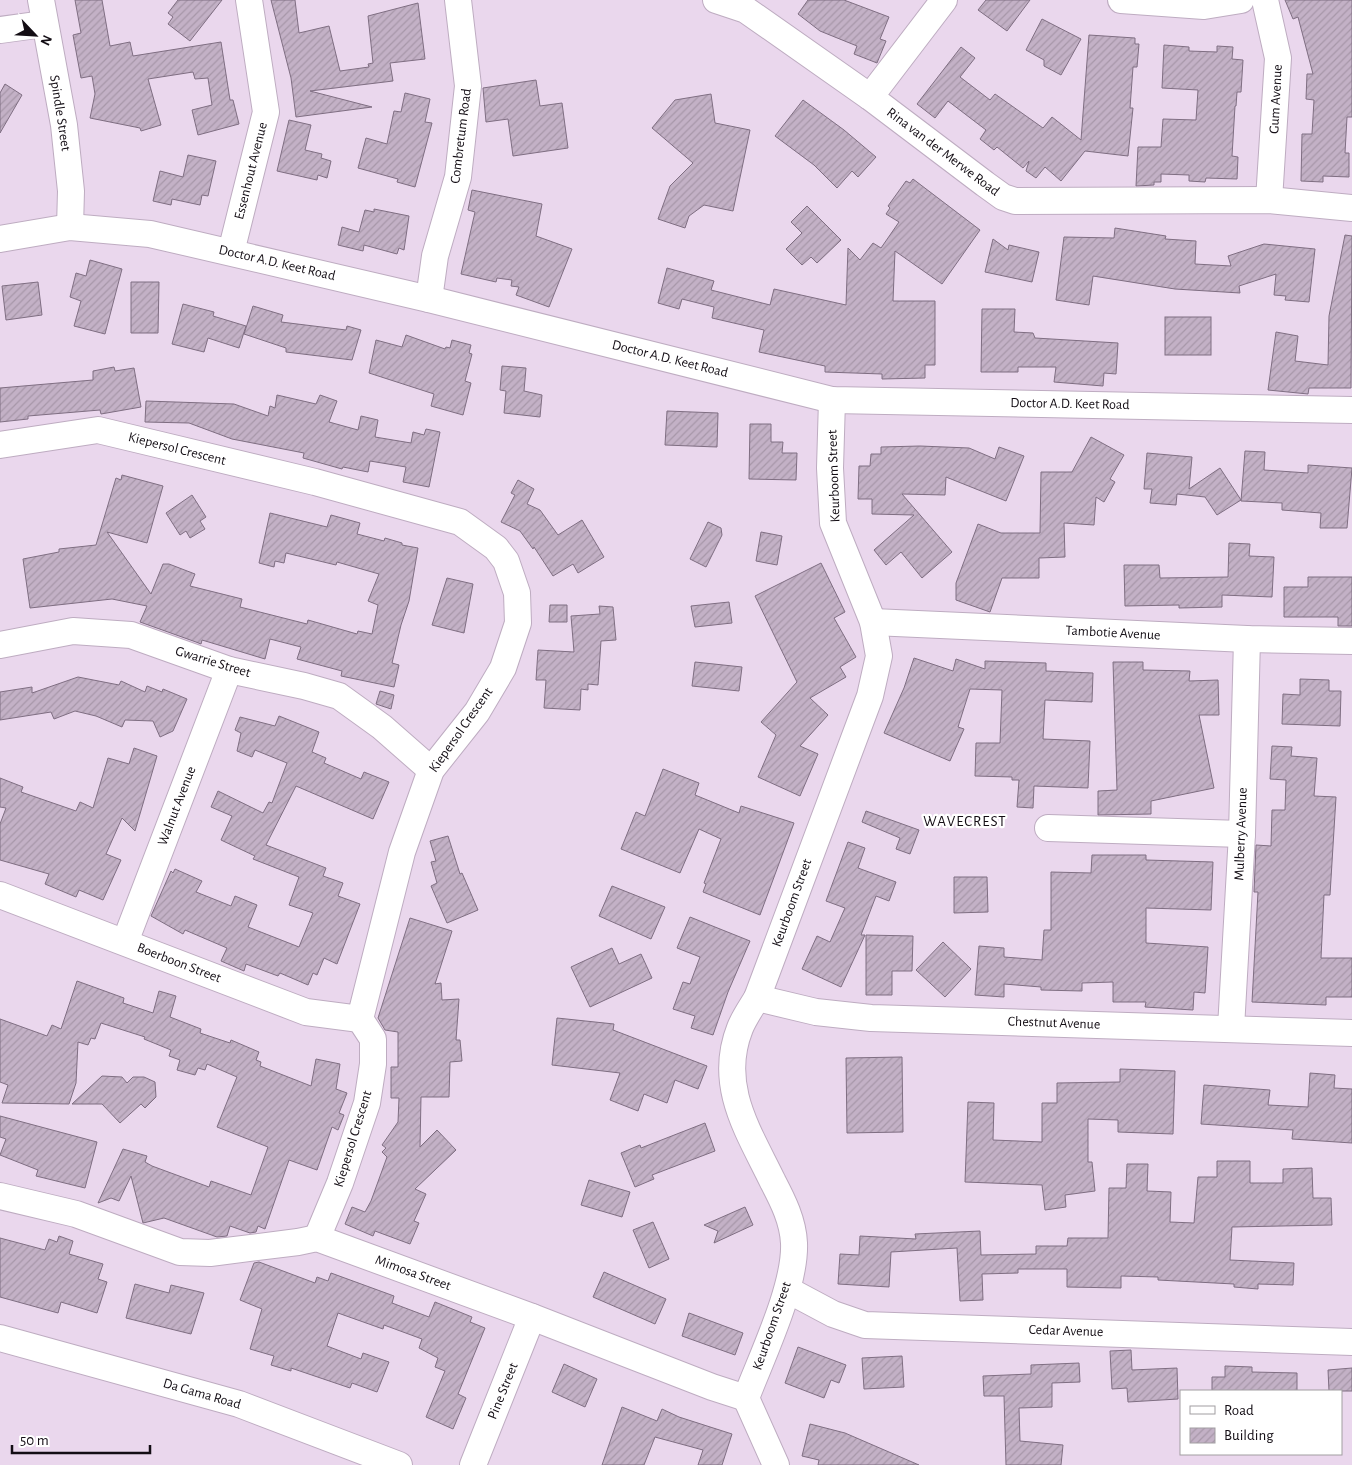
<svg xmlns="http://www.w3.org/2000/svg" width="1352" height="1465" viewBox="0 0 1352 1465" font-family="'Alegreya Sans',sans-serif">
<defs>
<pattern id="building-hatch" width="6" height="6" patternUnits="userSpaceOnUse" patternTransform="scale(1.25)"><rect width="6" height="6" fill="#c3b1c6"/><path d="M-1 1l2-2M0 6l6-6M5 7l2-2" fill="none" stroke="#a797a9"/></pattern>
</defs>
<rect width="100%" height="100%" fill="#ead7ed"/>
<g fill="url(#building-hatch)" stroke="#7f6e82">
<path d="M75 0H102L110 46 130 42 133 56 221 42 230 100H233L239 124 198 135 192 110 212 105 208 78 195 79 193 72 148 79 161 125 141 131 140 128 90 118 95 94 92 76 81 78 73 35 81 33Z"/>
<path d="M178 0H222L190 41 168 24 173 17 168 13Z"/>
<path d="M271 0H295L299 33 329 26 340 71 369 67 368 64 373 63 368 16 418 3 425 59 390 63 393 81 310 91 372 107 296 117 291 78Z"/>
<path d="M808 0H844L889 17 880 39 886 41 877 63 854 54 857 46 820 31 798 14Z"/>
<path d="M986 0H1030L1007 31 978 10Z"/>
<path d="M1285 0H1352V117H1347L1345 153H1349V177L1323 176V182L1301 181 1302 134H1312L1314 100 1306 99 1307 74H1313L1298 17 1293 19Z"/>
<path d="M1042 19 1081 39 1061 75 1044 66V60L1026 50Z"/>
<path d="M1089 35 1135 38V44H1139L1137 67H1133L1130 108H1133L1128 156 1085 151 1061 181 1045 167 1036 178 1026 171 1029 161 1023 168 997 147 994 150 980 139 986 130 948 101 935 118 917 104 961 47 975 58 960 77 990 100 995 94 1043 128 1052 117 1081 140Z"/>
<path d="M1164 45 1189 47V51L1217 52V46L1233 47 1232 59 1243 60 1241 92H1237L1236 106H1235L1232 156 1238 157 1237 179 1206 178 1205 182 1189 181V175L1161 174V182H1154V185L1136 186 1138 147H1161L1163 119 1196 120 1198 90 1162 88Z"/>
<path d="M536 80 540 106 562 103 568 148 513 156 508 119 486 122 483 88Z"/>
<path d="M5 84 22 95 0 133V93Z"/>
<path d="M405 93 430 99 425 122 432 123 415 187 397 182 398 179 358 168 366 138 387 144 394 111 401 112Z"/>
<path d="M711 94 715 123 750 130 733 211 704 205 689 216 685 228 658 219 670 186 693 163 652 128 675 100Z"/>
<path d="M803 100 844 130 876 157 858 177 852 171 837 188 814 165 775 136Z"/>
<path d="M289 120 311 125 305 150 322 154 321 158 331 161 327 178 318 175 317 180 277 171Z"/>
<path d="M188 155 216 161 208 196 202 195 200 205 172 199 171 205 153 201 160 171 183 177Z"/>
<path d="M913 179 980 230 942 284 895 251 893 301H935V365H925V378L882 379V374L825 372V366L759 352 764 330 712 318 714 307 682 299 679 309 658 303 667 268 714 281 711 290 770 305 774 289 846 305 848 248 860 260 873 243 881 248 899 222 886 214 890 208 888 206 906 181 910 183Z"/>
<path d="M472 190 542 204 536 236 572 249 549 307 516 295 519 287 511 286 512 280 497 278 496 282 461 274 475 212 468 210Z"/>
<path d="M807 206 841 240 817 263 811 257 802 265 786 249 802 233 791 222Z"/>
<path d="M374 209 409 216 404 250 399 248 397 254 364 245 363 251 338 245 342 227 359 232 365 210 374 212Z"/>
<path d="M1115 228 1166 236 1165 239 1196 241 1195 264 1231 266 1228 256 1264 244 1315 249 1309 302 1285 300 1286 296 1274 295 1276 274 1239 286 1240 293 1175 289 1093 276 1089 305 1056 300 1064 237 1114 238Z"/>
<path d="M1345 235 1352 236 1351 388H1309L1308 394 1268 390 1276 332 1298 336 1295 361 1328 365 1329 316Z"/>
<path d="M993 239 1008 250 1009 245 1039 252 1032 282 985 272Z"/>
<path d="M90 260 122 269 105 334 74 326 81 301 70 297 76 273 86 276Z"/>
<path d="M38 282 42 315 6 320 2 286Z"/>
<path d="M131 282H159L158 333H131Z"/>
<path d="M183 304 214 312 213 316 246 326 239 348 208 338 204 352 172 344Z"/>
<path d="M253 306 283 315 281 322 346 330 347 326 361 330 352 360 286 352V348L244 334Z"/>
<path d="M982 309H1015L1014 332 1033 333 1035 338 1118 343 1116 374 1104 373 1103 386 1054 382 1056 367H1018V372H981Z"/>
<rect x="1165" y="317" width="46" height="38"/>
<path d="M406 335 445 349 446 347 450 348 452 340 471 345 469 353 472 354 465 381 471 383 463 415 431 406 434 394 369 373 376 340 402 347Z"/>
<path d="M502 366 526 368 524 391 542 395 540 417 504 413 506 391 500 390Z"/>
<path d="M114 367 115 371 134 368 141 407 101 414 100 410 28 416V419L0 422V388L93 380V371Z"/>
<path d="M277 395 316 404 320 395 337 401 329 422 358 430 361 416 378 420 375 437 411 443 413 432 424 435 426 429 440 432 429 487 403 482 406 467 370 461 368 472 343 467 342 469 303 458 304 453 232 439 189 423 145 422 146 401 234 404 268 416 270 406 275 408Z"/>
<path d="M667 411 718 413 717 447 665 445Z"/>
<path d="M750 424H771V442H783L782 453H797L796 480 749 479Z"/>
<path d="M1091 437 1124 455 1110 479 1115 482 1104 502 1096 497 1094 525 1064 523 1065 557 1039 558V578H1002L990 612 956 600V583L978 524 1001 533H1040L1041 472H1072Z"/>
<path d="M920 446 969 448 995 459 999 447 1024 456 1006 501 946 477 945 495 902 494 952 552 922 578 901 552 886 565 874 550 914 515 872 514V499H858L859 466H870L871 454H881V447Z"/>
<path d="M1245 451 1265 452 1264 470 1308 473V465L1352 468 1347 528H1320L1321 513 1282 510V503L1241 501Z"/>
<path d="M1147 453 1192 457 1189 489 1220 468 1241 500 1217 515 1205 497 1177 494 1176 505 1150 503 1152 489H1144Z"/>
<path d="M122 475 163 486 147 543 107 532 151 594 163 564H169L195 574 190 586 242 599 240 607 307 624 308 620 357 634 358 631 372 634 378 605 368 601 379 574 337 562 336 565 286 553 284 563 275 561 274 567 259 563 270 513 327 527 331 515 360 523 357 534 384 541 385 538 402 543V545L418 548 409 601 401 625 392 663 399 665 394 687 341 676 342 671 297 659 301 647 270 639 265 659 202 640 201 644 196 642 140 622 147 606 112 599 30 608 23 559 59 552V549L96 545 116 478 121 480Z"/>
<path d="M518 480 534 489 527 504 540 510 558 535 582 520 604 557 578 573 573 564 553 576 534 547 533 549 520 531 501 522 515 495 511 493Z"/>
<path d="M192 495 206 517 200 521 205 529 190 538 186 531 180 535 166 513Z"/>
<path d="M708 522 721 528 722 535 706 567 690 559Z"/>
<path d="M761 532 782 536 777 565 756 561Z"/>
<path d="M1229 543 1250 544 1249 556 1274 557 1272 597 1222 595V607L1179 608V605L1125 606 1124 565H1159L1160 578 1228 577Z"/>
<path d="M821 563 845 612 834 618 856 657 840 667 846 677 810 698 828 715 800 746 818 754 800 796 758 777 776 735 761 722 797 682 755 596Z"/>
<path d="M1308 577H1352V626H1338V617H1284V587H1308Z"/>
<path d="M447 578 473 584 464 633 432 625Z"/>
<path d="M729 602 732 623 695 627 691 606Z"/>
<path d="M550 605H567V622H549Z"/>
<path d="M599 606 613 607 616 640 601 641 598 685 588 684V690L581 689 580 710 544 708 546 680H536L538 650 574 652 571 616 600 614Z"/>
<path d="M914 658 953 671 956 659 985 669V661L1046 663V671L1093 673 1092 702 1045 700 1043 739 1090 741 1088 788 1034 786 1033 808 1017 807 1019 780H1012V777L975 776 976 743H1000L1002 690 970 689 958 727 964 729 950 761 884 733 904 688Z"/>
<path d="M695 662 742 667 739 691 692 686Z"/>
<path d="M1113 662H1143V670L1190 671 1189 681 1218 680 1219 715H1199L1214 788 1151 801V814L1098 815V791L1117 790Z"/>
<path d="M78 677 119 685 121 681 145 692 147 686 162 692 163 689 187 699 173 731 160 737 153 721 125 720 122 727 96 716 75 711 54 719 51 712 0 720V692L32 687V693Z"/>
<path d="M1300 679 1329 680V691H1341L1340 726 1282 724 1283 694 1300 695Z"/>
<path d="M380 691 394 695 391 709 376 704Z"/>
<path d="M279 716 319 732 312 752 326 758 324 763 361 779 364 772 389 782 373 819 296 786 266 845 326 868 323 876 343 883 338 896 360 904 337 964 324 958 317 975 313 973 308 985 280 973 278 976 246 964 244 971 221 961 227 948 185 930 183 934 151 916 171 871 173 873 175 869 202 881 196 892 231 906 235 896 257 905 248 927 299 947 313 913 289 905 299 877 253 859 255 856 221 840 232 816 211 807 218 791 263 813 269 802 272 803 287 763 255 750 252 757 237 751 241 733 235 730 240 717 275 726Z"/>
<path d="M1272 746 1292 747 1291 756 1317 758 1314 796 1336 797 1330 895H1324L1321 958H1352V997H1326V1005L1252 1002 1258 892H1254L1256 845 1271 846 1272 810H1285L1286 780 1270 779Z"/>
<path d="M134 748 157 756 135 831 122 818 106 854 121 860 103 900 79 890 76 897 45 884 49 874 0 860V824L6 808 0 807V778L23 787 21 792 76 811 80 802 93 808 108 758 129 764Z"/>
<path d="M663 769 699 783 695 795 739 813 741 806 794 823 760 915 703 892 706 884 704 883 721 839 699 829 680 873 621 849 636 812 645 816Z"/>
<path d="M866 811 919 830 910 854 896 849 900 838 862 822Z"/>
<path d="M448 836 460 874 462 873 478 910 447 923 431 886 437 883 431 862 436 861 430 841Z"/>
<path d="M848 842 865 848 858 868 896 882 889 901 876 896 861 935H865L841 987 802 969 817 936 830 942 845 908 826 901Z"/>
<path d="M1092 855H1146V860L1213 862 1211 910 1146 908V943L1208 947 1205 993 1194 992 1193 1010 1145 1007 1146 1002H1113V982L1082 983V991L1041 990V987L1004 984V997L975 995 979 946 1004 948V957L1042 960 1044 930H1051V872L1091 873Z"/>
<path d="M954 877H987L988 912 954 913Z"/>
<path d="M612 886 665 907 651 939 599 916Z"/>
<path d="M690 917 750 941 728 992 713 1035 691 1028 695 1016 673 1009 683 982 690 984 700 957 677 948Z"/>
<path d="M410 918 452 931 435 984 441 983 442 1000 459 999 456 1040H460L462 1061 450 1062 449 1097H421L420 1147 437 1130 456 1150 415 1189 426 1194 414 1221 419 1223 410 1244 375 1231 373 1236 345 1224 352 1207 365 1212 371 1201 387 1157 382 1152 386 1148 382 1145 398 1122 399 1098H391V1067H398V1032L385 1030 378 1018Z"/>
<path d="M866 935 913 936 912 971H892V995H866Z"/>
<path d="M943 942 971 969 945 997 916 970Z"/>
<path d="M612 948 619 964 641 954 652 978 590 1007 571 967Z"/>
<path d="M77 981 124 998 123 1003 153 1013 159 991 176 996 170 1017 201 1029 200 1033 230 1043 231 1040 259 1052 256 1060 261 1062 260 1066 311 1086 316 1059 340 1064 336 1089 347 1093 339 1113 344 1115 338 1130 332 1127 317 1170 289 1160 265 1229 258 1226 256 1232 250 1233 230 1226 227 1236 217 1237 164 1218 143 1223 131 1176 119 1201 111 1198 98 1203 123 1149 147 1156 145 1162 152 1166 209 1187 211 1181 251 1195 268 1147 217 1127 237 1077 207 1064 205 1070 198 1068 195 1075 177 1070 180 1060 169 1056 171 1050 144 1039 145 1037 101 1023 95 1039 91 1038 88 1045 78 1042 76 1083 69 1104 2 1103 8 1085 0 1082V1019L47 1036 52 1025 61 1029Z"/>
<path d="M557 1018 614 1024 613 1030 707 1066 698 1089 675 1080 667 1103 644 1094 638 1111 610 1100 620 1073 552 1065Z"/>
<path d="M902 1057 903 1132 847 1133 846 1058Z"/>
<path d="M1120 1069 1175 1071 1173 1134 1118 1132V1120L1088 1119V1162H1092L1095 1191 1065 1195 1066 1207 1045 1210 1042 1185 965 1182 968 1102 994 1103 993 1140 1042 1142V1103H1057V1083L1120 1082Z"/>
<path d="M1310 1073 1335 1075 1334 1088 1352 1089V1143L1292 1139 1293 1130 1201 1124 1204 1085 1270 1090 1268 1105 1308 1107Z"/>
<path d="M102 1076 122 1077 127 1083 133 1077H144L155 1082 156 1097 145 1108 141 1104 120 1123 102 1104H72Z"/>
<path d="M0 1116 97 1142 85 1188 36 1176 38 1170 0 1155 6 1139 0 1137Z"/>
<path d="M705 1123 715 1151 652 1175 654 1179 635 1187 621 1153 640 1145 641 1148Z"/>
<path d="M1217 1161H1250V1183H1283V1169L1312 1168 1313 1198H1331L1332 1225 1232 1227 1230 1260 1294 1263 1293 1285 1258 1284V1289L1234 1287V1284L1158 1280V1277L1121 1276V1288L1067 1287V1269H1018V1273L982 1274 983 1300 960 1301 957 1248 891 1252 889 1287 838 1284 840 1254 859 1255 860 1236 916 1239 915 1234 980 1231 981 1255 1036 1254V1246H1067L1068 1238H1108L1109 1188H1126L1127 1164H1148L1147 1191 1171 1192 1170 1222 1194 1223 1198 1177H1217Z"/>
<path d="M589 1180 630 1192 622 1217 581 1205Z"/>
<path d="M745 1207 753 1225 714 1243 718 1231 704 1225Z"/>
<path d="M653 1222 669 1259 649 1268 633 1230Z"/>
<path d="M59 1236 73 1241 69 1254 103 1264 98 1279 107 1282 97 1313 61 1302 58 1313 0 1297V1238L45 1250 49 1239 57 1242Z"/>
<path d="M259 1262 315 1283 317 1277 328 1281 331 1273 394 1296 392 1303 429 1317 435 1302 472 1317 470 1322 485 1328 458 1394 466 1398 453 1429 426 1417 445 1371 435 1367 438 1358 419 1348 422 1339 384 1325 383 1329 338 1313 327 1346 361 1359 363 1353 389 1362 377 1392 352 1383 350 1388 291 1368V1371L271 1365 274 1356 250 1349 262 1309 240 1300 254 1263Z"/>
<path d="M604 1272 666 1299 655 1324 593 1297Z"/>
<path d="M135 1284 169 1293 171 1285 204 1293 191 1334 126 1318Z"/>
<path d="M689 1313 743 1333 735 1355 682 1336Z"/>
<path d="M798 1347 846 1365 839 1383 831 1380 824 1398 785 1383Z"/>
<path d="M1131 1350 1132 1370 1177 1368 1178 1399 1128 1402 1127 1388 1112 1389 1110 1351Z"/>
<path d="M902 1356 904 1387 864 1389 862 1358Z"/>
<path d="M1079 1363 1080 1382 1052 1383V1407L1019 1408 1020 1441 1063 1445 1061 1465H1006L1004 1396H984L983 1376 1031 1374V1365Z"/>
<path d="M564 1364 597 1379 585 1407 552 1392Z"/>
<path d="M1225 1366 1252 1367V1372L1297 1373V1391H1212V1377H1225Z"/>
<path d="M1352 1368V1391H1329L1328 1370Z"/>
<path d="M622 1407 657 1421 662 1409 679 1417 732 1434 722 1465H698L703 1450 655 1437 644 1465H602Z"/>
<path d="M810 1424 845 1433 919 1465H818L819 1460 802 1456Z"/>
</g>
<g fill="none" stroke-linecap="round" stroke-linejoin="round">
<defs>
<g id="minor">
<path d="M41 0 64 125 71 191 70 227"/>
<path d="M716 0 746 10 870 97 985 184 1003 197 1015 201 1269 200 1352 208"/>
<path d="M1121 0 1204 6 1241 0"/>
<path d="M1265 0 1278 58 1269 200"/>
<path d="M0 30 44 24"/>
<path d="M870 97 944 0"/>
<path d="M0 239 70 227 150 234 429 299 832 400 1352 410"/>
<path d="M231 252 266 112 249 0"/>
<path d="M429 299 435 256 458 177 468 86 458 0"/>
<path d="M0 445 98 430 315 482 460 522 496 548 506 561 517 593 518 623 503 668 477 712 431 770 402 852 360 1019 373 1039V1064L367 1103 340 1183 317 1238"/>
<path d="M873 622 1247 639 1352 641"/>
<path d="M0 645 73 631 131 635 229 670 304 686 339 696 382 727 431 770"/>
<path d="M1048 828 1242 834"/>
<path d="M0 895 306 1012 360 1019"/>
<path d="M125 942 229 670"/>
<path d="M757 998 816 1012 871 1018 1352 1033"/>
<path d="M1231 1028 1242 834 1247 639"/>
<path d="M0 1196 76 1214 180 1252 210 1253 298 1242 317 1238 532 1317 712 1387 746 1398"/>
<path d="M788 1290 833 1314 865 1325 1352 1342"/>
<path d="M0 1338 239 1404 399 1465"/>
<path d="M746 1398C762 1356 796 1286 794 1243 793 1221 783 1201 773 1182 749 1132 717 1086 740 1028 744 1018 751 1008 757 998L870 696 879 656 873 622 833 523 830 468 832 400"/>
<path d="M746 1398 776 1465"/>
<path d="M473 1465 532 1317"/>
</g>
</defs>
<use href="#minor" stroke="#beacc1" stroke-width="28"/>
<use href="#minor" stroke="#fff" stroke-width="26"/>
</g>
<g text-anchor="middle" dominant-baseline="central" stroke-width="4.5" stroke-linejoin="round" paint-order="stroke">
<g font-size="14" fill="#130d14" stroke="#fff">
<text transform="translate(1276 99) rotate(-87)">Gum Avenue</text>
<text transform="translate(60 113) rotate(81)">Spindle Street</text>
<text transform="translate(461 136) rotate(-83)">Combretum Road</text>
<text transform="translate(943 152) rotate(37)">Rina van der Merwe Road</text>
<text transform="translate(251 171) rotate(-76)">Essenhout Avenue</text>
<text transform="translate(277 263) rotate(13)">Doctor A.D. Keet Road</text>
<text transform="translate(670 359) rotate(14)">Doctor A.D. Keet Road</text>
<text transform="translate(1070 404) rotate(1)">Doctor A.D. Keet Road</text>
<text transform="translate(177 449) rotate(14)">Kiepersol Crescent</text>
<text transform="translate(834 476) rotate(-92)">Keurboom Street</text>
<text transform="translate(1113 633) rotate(3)">Tambotie Avenue</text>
<text transform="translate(213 662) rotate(17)">Gwarrie Street</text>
<text transform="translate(461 730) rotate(-55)">Kiepersol Crescent</text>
<text transform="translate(177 806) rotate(-69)">Walnut Avenue</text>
<text transform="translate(1241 834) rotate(-88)">Mulberry Avenue</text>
<text transform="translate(792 903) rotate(-70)">Keurboom Street</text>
<text transform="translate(179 963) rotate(21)">Boerboon Street</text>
<text transform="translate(1054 1023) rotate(2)">Chestnut Avenue</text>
<text transform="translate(353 1139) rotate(-73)">Kiepersol Crescent</text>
<text transform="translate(413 1273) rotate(20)">Mimosa Street</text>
<text transform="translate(772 1326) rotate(-71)">Keurboom Street</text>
<text transform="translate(1066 1331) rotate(2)">Cedar Avenue</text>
<text transform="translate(503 1391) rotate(-68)">Pine Street</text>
<text transform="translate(202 1394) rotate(16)">Da Gama Road</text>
</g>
<g font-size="15" letter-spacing="1" fill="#130d14" stroke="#fff">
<text x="965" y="821">WAVECREST</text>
</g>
</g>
<rect x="1180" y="1390" width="162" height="65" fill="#ffffff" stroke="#a19ea1"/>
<rect x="1190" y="1406" width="25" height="8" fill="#ffffff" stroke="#a19ea1"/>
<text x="1224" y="1415" font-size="15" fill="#130d14">Road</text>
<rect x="1190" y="1428" width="25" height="15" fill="url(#building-hatch)" stroke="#a19ea1"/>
<text x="1224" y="1440" font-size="15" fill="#130d14">Building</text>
<g transform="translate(35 35) rotate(115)" stroke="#ffffff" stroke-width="4" paint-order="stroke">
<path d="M0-4L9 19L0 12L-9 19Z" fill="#130d14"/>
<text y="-8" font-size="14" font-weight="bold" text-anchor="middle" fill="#130d14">N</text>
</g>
<path d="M12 1445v8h138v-8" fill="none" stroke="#130d14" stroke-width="2.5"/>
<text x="20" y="1445" font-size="15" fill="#130d14" stroke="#ffffff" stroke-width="4" paint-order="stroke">50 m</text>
</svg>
